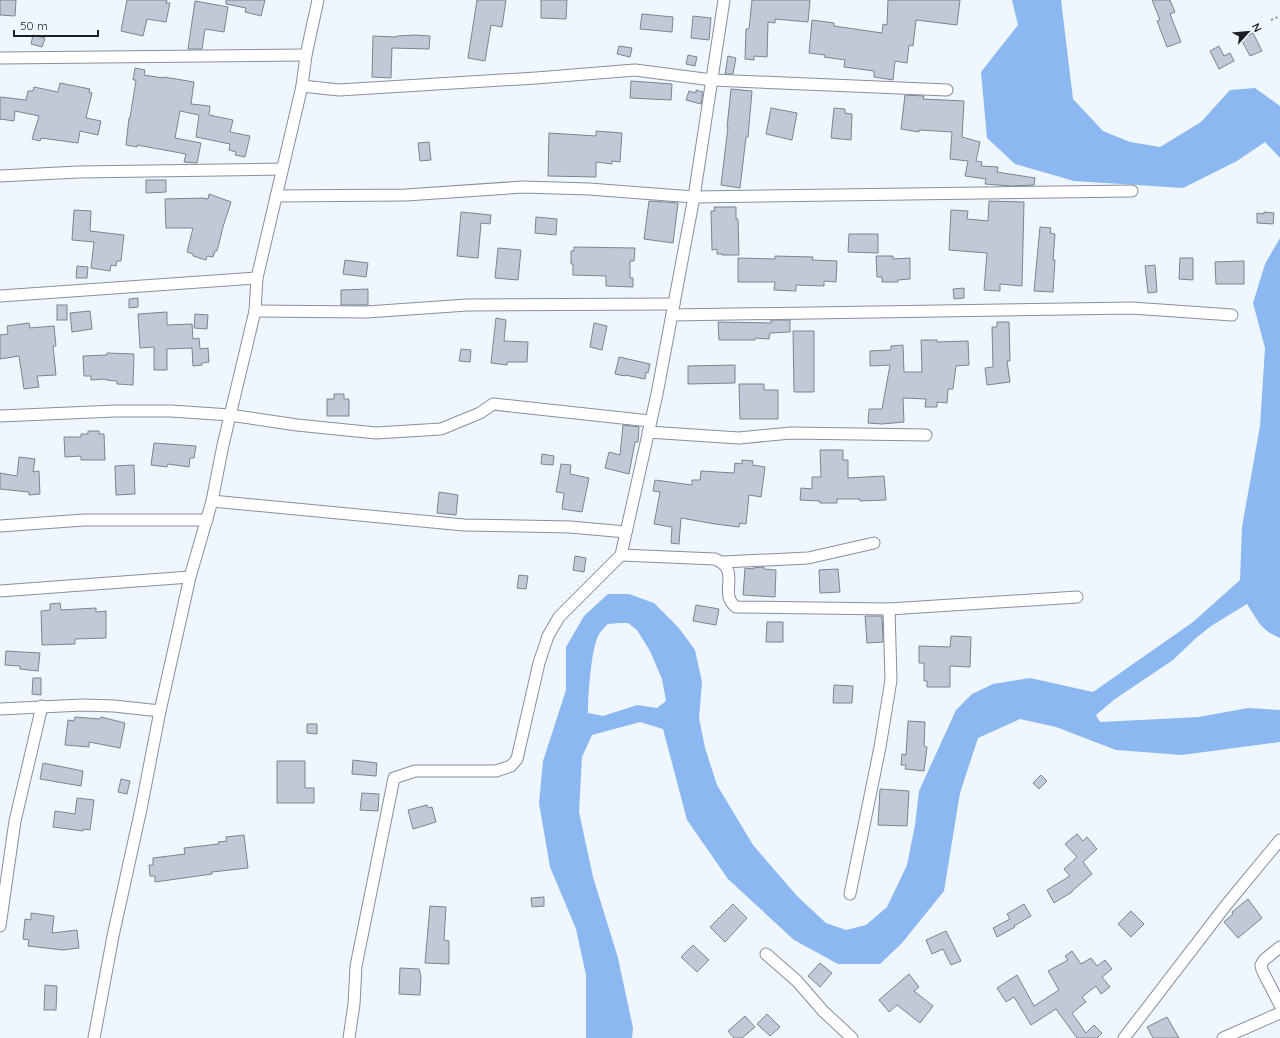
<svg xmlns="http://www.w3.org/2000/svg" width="1280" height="1038" viewBox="0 0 1280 1038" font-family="Quicksand,sans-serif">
<rect width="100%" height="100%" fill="#f0f6fe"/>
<g fill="#8cb8f2" fill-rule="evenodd">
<path d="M1012 0H1061L1073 99 1103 131 1130 142 1160 147 1201 122 1230 90 1255 88 1280 106V158L1265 142 1237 161 1183 188 1074 181 1015 164 987 138 981 72 1018 25Z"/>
<path d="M1280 238V638C1261 631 1257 619 1247 604L1211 626 1196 638 1173 660 1115 699 1096 715 1100 722 1199 717 1248 708 1280 710V742L1182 755 1116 750 1056 727 1020 719 978 738 960 793 944 891 902 943 880 964H838L794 940 728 879 687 820 663 729 640 722 592 735 582 757 579 812 593 877 618 958 633 1028 632 1038H586V975L576 929 550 867 539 803 543 761 566 690V647L584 616 608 594H629L654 603 678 627 695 650 702 682 699 718 705 748 717 785 753 845 798 897 826 923 846 930 866 925 887 907 907 865 915 825 919 791 956 710 972 694 993 684 1030 678 1093 692 1193 622 1240 580 1242 527 1260 426 1265 348 1253 303 1265 264ZM620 623H628L637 630 650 651 662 679 666 701 657 708 637 705 603 716 588 713C588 696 591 651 598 636 600 632 605 627 608 624Z"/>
</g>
<g fill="#c0cad6" stroke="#7b848f">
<path d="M0 0H16L15 16 0 15Z"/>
<path d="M127 0H167L166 3H170L166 22 147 19 143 36 121 31Z"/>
<path d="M226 0H265L261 16 245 12 246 8 226 4Z"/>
<path d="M477 0H506L502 27 491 25 485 61 468 58Z"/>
<path d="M541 0H567L566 19 541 18Z"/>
<path d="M752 0H810L808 22 775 19V23L768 22 767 57 754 56V60L745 59 746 29H749Z"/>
<path d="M888 0H960L957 25 916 20 913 46 909 45 907 63 895 61 893 80 874 77V71L844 67 845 60 824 57 825 55 809 53 812 20 834 23V26L882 33 883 24 887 25Z"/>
<path d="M1152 0H1170L1175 12 1170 14 1181 42 1167 47 1157 21 1160 20Z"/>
<path d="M195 1 228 7 224 32 205 29 202 49H188Z"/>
<path d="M642 14 673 17 672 32 640 29Z"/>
<path d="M693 16 711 18 709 40 691 38Z"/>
<path d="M1253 33 1262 51 1250 56 1241 39Z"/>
<path d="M33 35 45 38 42 47 31 44Z"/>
<path d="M415 35 430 36 429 49 392 48 391 78 372 77 373 36 397 37V36Z"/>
<path d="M619 46 632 48 630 57 617 54Z"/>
<path d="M1219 46 1224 56 1230 53 1234 61 1219 69 1210 51Z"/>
<path d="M688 55 697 57 695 66 686 64Z"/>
<path d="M728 56 736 58 733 74H725Z"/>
<path d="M135 68 145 70 144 75 163 78 164 77 194 82 191 104 210 106 209 115 233 120 230 132 250 136 245 157 235 155 236 152 229 150 230 144 196 137 199 115 180 111 175 138 201 143 197 163 184 162 186 154 137 145V147L126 145 129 118H130L136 80H133Z"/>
<path d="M631 81 672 84 671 100 630 98Z"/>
<path d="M60 83 90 89 89 92 92 93 86 118 101 121 98 135 80 131 78 143 41 138 40 141 32 139 39 116 15 111 14 121 0 119V98L1 97 26 100 28 91H33L34 87 58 92Z"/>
<path d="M731 89 752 91 748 137H746L740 188 721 185 728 127H727Z"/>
<path d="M696 90 703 92 701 104 686 100 689 91 696 93Z"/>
<path d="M905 95 924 96 923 99 964 101 962 137 980 142 976 161 982 162 981 166 998 167 997 172 1035 178 1034 185 1011 186 985 184 986 179 965 176 968 161 950 159 952 132 919 130V132L901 129Z"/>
<path d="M771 108 797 113 792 140 766 134Z"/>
<path d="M834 108 845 109V113L852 114 851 140 831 138Z"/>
<path d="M596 131 622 133 620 162 612 161V164L596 162V177L548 176 549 133 596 136Z"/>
<path d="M429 142 431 160 420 161 418 143Z"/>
<path d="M146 180H166V192L146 193Z"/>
<path d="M209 194 231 202 223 227 217 251H215L213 257 207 256 206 260 193 256V254L187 252 193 228H166L165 199 203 198 208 199Z"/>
<path d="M649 201 678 203 673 243 644 239Z"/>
<path d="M989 201 1024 202 1022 286 1000 284V291L984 290 987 253 949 250 951 210 968 211 967 219 988 221Z"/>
<path d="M714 207H736V219H738L739 255H722V254H717V249L712 250 711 211H715Z"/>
<path d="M74 210 91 211 90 231 124 235 121 261H117L116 266 111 265 110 271 91 268 94 242 72 240Z"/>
<path d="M461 212 491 215 490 224 481 223 478 258 457 256Z"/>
<path d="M1264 212 1274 213 1273 224 1257 223V213L1264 214Z"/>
<path d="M536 217 557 219 556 235 535 233Z"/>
<path d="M1040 227 1051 228 1050 233 1055 234 1053 260H1055L1053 292 1034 291Z"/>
<path d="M849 234H878V253L848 252Z"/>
<path d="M574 247 635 248 634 261H630V278H633V287L606 286V276L573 275V264H571V251H574Z"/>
<path d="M498 248 521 250 518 280 495 278Z"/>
<path d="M775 256 813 257 812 260 837 261 836 282 824 281V286L796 285V291L774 290 775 282H738V258L775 259Z"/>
<path d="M876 256H893V259L910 258V279L898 280V282H882V277H877Z"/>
<path d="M1180 258H1193V280L1179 279Z"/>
<path d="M345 260 368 263 366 277 343 274Z"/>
<path d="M1244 261V284H1216L1215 262Z"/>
<path d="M1155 265 1157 292 1148 293 1145 266Z"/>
<path d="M77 266 88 267 87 278H76Z"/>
<path d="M964 288V298L954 299 953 289Z"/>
<path d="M368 289V305H341V290Z"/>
<path d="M138 298V307L129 308V299Z"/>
<rect x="57" y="305" width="10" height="15"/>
<path d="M90 311 92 329 72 332 70 313Z"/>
<path d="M167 312V325L192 324 193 339 199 338 200 349 208 348 209 362 202 363V365L193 366 192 348 167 349V370H154V347L140 348 138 314Z"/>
<path d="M195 314 208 315 207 329 194 328Z"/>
<path d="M496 318 506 320 504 341 528 342 527 362H507V365L491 363Z"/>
<path d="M771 320H790V332L770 333 769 339 755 338V340H719L718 322 771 323Z"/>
<path d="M997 322H1009L1010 361H1007L1010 382 987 385 985 368 993 367 992 327H997Z"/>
<path d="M29 323 30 328 54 326 56 346H53L56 375 37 376 39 387 24 389 19 356 0 359V335L8 334 7 326Z"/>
<path d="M594 323 607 326 602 350 590 347Z"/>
<path d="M793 331H814V392H794Z"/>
<path d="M921 340H937V342L968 341 969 365 956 366 953 389H948L947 403 937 402V407H925L926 399 903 398 904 422 882 424 868 423 869 409H882L890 365 870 366V351L891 350V346L903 345 904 372H922Z"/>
<path d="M461 349 471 350 470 362 459 361Z"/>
<path d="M107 353 134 354 133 385 117 384V381L106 380V379L91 380V376H84L83 356 107 355Z"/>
<path d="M619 357 650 364 648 373 646 372 645 379 625 375V376L615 374Z"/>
<path d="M735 365V383L688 384V366Z"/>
<path d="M739 384H764V390H778V419H740Z"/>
<path d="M334 394H344V399H349V416H327V399H334Z"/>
<path d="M623 425 639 427 638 442H635L629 474 605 468 609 452 620 455Z"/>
<path d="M88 431H99V434H104L105 460H81V456L65 457 64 437H81V434H88Z"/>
<path d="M154 443 196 446 194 458H190L189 467 168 464 167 467 151 465Z"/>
<path d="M820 450H843V460H848V478L884 476 886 500 860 501V499H837V503H820V501L800 500 801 488 812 489V477H821Z"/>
<path d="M542 454 554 456 553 465 541 464Z"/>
<path d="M19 457 35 459 33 472 39 471 40 494 29 495V492L0 489V473L17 476Z"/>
<path d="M742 460 753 461 752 465 765 467 761 497 749 495 746 524 740 523 739 527 715 524 681 518 679 544 671 543 672 527 654 524 660 492 653 491 655 480 692 485V480H700L701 471 734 473 735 463 742 464Z"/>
<path d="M561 464 571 465 570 474 589 478 582 512 562 509 564 493 556 492Z"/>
<path d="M134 465 135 494 116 495 115 466Z"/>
<path d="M439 492 458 495 456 515 437 513Z"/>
<path d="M575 556 586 558 584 572 573 570Z"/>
<path d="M764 567V569L776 570 775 597 743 595 745 568 753 569V568Z"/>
<path d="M838 569 840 592 820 593 819 570Z"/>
<path d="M519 575 528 576 526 589 517 588Z"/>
<path d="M60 603 61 610 96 608V612L106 611V638L75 639V644L42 645 41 611 50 610V604Z"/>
<path d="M696 605 719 609 716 625 693 621Z"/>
<path d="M865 616H882L883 642 867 643Z"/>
<path d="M767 622H783V642H766Z"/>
<path d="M951 636 971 637 970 667 950 666V687H927V681H924V663H919V646L950 647Z"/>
<path d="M6 651 40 653 38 671 20 669V666L5 665Z"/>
<path d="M33 678H41V695L32 694Z"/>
<path d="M834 685 853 686 852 703H833Z"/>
<path d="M75 717 100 719 101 717 125 723 120 748 89 742V747L65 745 68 720 74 721Z"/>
<path d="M908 721 925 722 924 746 927 747 924 771 905 769 906 765H901L902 754 906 755Z"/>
<path d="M307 724H317V734L307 733Z"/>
<path d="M353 760 377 763 376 776 352 774Z"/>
<path d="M277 761H305V788H314V803H277Z"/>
<path d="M43 763 83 771 81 786 40 779Z"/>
<path d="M1041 775 1047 781 1039 789 1033 783Z"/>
<path d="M121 779 130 781 127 794 118 792Z"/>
<path d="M880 789 909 791 907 826 878 825Z"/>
<path d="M362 793 379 794 378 811 360 810Z"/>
<path d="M77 798 94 800 90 830 83 829V831L53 827 55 811 75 814Z"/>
<path d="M427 805 428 808 432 807 436 822 413 829 408 810Z"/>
<path d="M1077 834 1083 841 1087 837 1097 849 1083 862 1092 874 1072 891V892L1054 903 1047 890 1070 876 1064 869 1077 857 1065 844Z"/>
<path d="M244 835 248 868 212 872V874L155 882V876H150L149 865H153V858L185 854 184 848 219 844 218 842 227 841 226 837Z"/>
<path d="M544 897V906L532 907 531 898Z"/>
<path d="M1248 899 1262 918 1238 938 1224 922 1233 914 1232 912Z"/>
<path d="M733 904 747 918 725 942 710 927Z"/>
<path d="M1024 904 1031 916 1014 926 1015 927 997 937 993 928 1010 919 1007 914Z"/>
<path d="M430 906 446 907 444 940 449 941V964L425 963Z"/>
<path d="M1131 911 1144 924 1131 937 1118 924Z"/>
<path d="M31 913 54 916 52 933 77 930 79 948 63 950 28 946 29 940 23 939 25 919 31 920Z"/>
<path d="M946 931 961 961 951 965 943 949 932 954 926 940Z"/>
<path d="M693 945 709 960 697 972 681 957Z"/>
<path d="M1072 951 1081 964 1091 958 1097 966 1105 960 1112 969 1102 977 1110 987 1101 994 1096 986 1082 997 1086 1002 1072 1013 1086 1033 1094 1025 1102 1033 1097 1038H1077L1056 1009 1031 1025 1014 997 1006 1002 997 988 1017 975 1034 1006 1059 990 1048 971 1068 960 1065 956Z"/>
<path d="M820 963 832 973 820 987 808 976Z"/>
<path d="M400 968 419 969 421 976 420 995 399 994Z"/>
<path d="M909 974 919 987 914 991 933 1006 920 1023 897 1005 889 1012 879 1000Z"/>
<path d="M45 985 57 986 56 1010H44Z"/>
<path d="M767 1014 780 1027 770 1036 757 1024Z"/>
<path d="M745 1016 755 1027 742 1038H734L728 1031Z"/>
<path d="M1167 1017 1179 1038H1153L1147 1027Z"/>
</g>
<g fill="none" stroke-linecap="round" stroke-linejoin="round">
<defs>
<g id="minor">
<path d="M0 58 306 55"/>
<path d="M302 86 339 90 536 78 635 70 712 80 947 90"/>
<path d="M0 176 78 172 282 169"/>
<path d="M276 196 406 195 523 187 589 189 694 197 1132 191"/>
<path d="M0 296 257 278"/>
<path d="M255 311 367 312 467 305 674 304"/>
<path d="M672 315 1132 308 1232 315"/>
<path d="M0 416 115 411H171L230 415 297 425 376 433 441 429 480 413 493 404 650 421"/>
<path d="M648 432 739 438 791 433 926 435"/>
<path d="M212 501 464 525 570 527 626 532"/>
<path d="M0 526 84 520H207"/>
<path d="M621 555 715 559C743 571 717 593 736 607L889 609 891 680 880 747 850 894"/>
<path d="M723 562 808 558 874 543"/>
<path d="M0 591 190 577"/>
<path d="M889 609 1077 597"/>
<path d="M0 709 82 705 114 706 160 711"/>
<path d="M0 926 15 821 42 706"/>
<path d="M1280 947 1264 960 1261 965 1262 970 1280 1005"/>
<path d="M766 954 797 981 823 1011 852 1038"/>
<path d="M94 1038 113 936 141 809 160 711 190 577 212 501 223 445 255 311 257 278 302 86 306 55 318 0"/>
<path d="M349 1038 354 1004 356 966 394 778 415 771H496L511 766 517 759 539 663 548 636 559 617 621 555 657 394 694 197 724 0"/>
<path d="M1124 1038 1227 904 1280 840"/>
<path d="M1223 1038 1280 1013"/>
</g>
</defs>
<use href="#minor" stroke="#87909c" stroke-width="13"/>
<path stroke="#8d9299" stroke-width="2" stroke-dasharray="2 3" stroke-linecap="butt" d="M1271 20 1280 16"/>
<use href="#minor" stroke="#fff" stroke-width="11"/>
</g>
<g transform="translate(1248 32) rotate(63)" stroke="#f0f6fe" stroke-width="3" paint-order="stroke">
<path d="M0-3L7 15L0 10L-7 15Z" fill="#1b1f24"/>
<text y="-6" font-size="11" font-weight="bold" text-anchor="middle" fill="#1b1f24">N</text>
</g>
<path d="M14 30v6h84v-6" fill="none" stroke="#1b1f24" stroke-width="2"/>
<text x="20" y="30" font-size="12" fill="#1b1f24" stroke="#f0f6fe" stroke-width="3" paint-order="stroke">50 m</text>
</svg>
